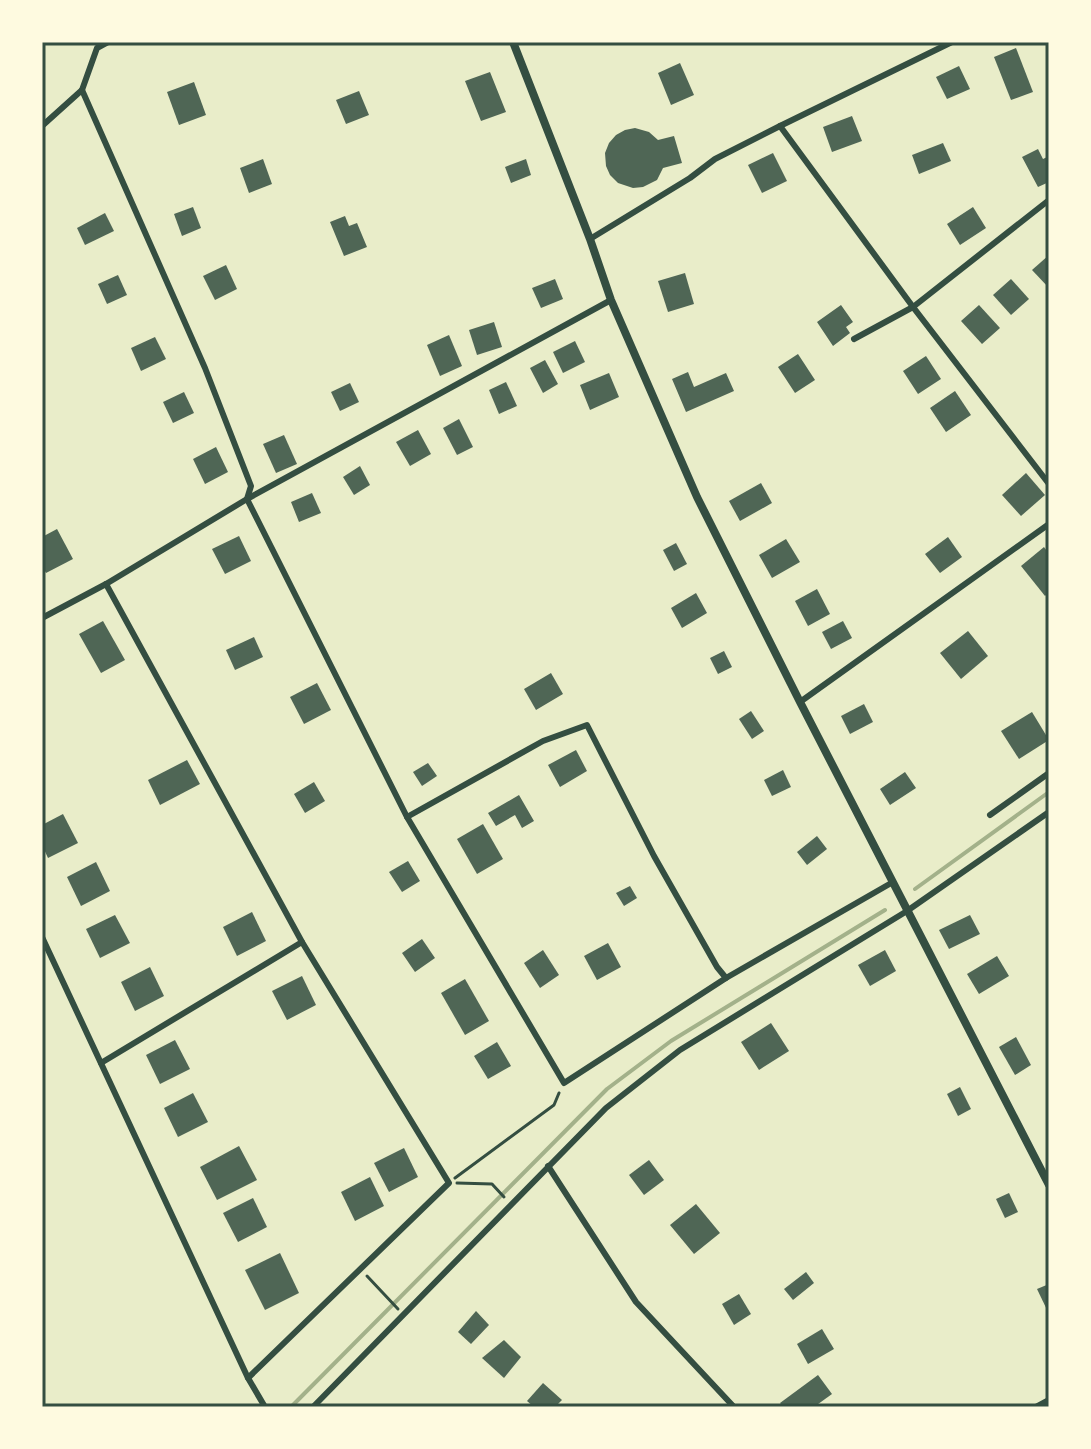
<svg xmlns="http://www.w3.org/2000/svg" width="1091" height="1449" viewBox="0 0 1091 1449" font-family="'DM Sans',sans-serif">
<rect width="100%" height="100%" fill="#e9edc9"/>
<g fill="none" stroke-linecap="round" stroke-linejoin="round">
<g stroke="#a3b18a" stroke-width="4">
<path d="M915 889 1049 792"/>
<path d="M291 1407 607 1089 671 1041 885 910"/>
</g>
</g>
<g fill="#4f6655">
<path d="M1016 48 1033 92 1011 100 994 57Z"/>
<path d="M680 63 694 95 671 105 658 73Z"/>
<path d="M959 66 970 89 947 99 936 77Z"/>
<path d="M490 72 506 112 481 121 465 81Z"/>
<path d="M194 82 206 115 179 125 167 92Z"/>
<path d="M359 91 369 115 346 124 336 100Z"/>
<path d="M852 116 862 141 832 152 823 127Z"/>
<path d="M635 128 649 132 658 140 674 136 682 163 663 168 657 180 643 187 633 188 618 183 610 175 606 166 605 153 609 143 616 135 625 130Z"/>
<path d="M943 143 951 161 919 174 912 155Z"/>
<path d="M1038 149 1043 159 1049 156V182L1038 187 1022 157Z"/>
<path d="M773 153 787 181 762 193 748 165Z"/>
<path d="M263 159 272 184 249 193 240 168Z"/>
<path d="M526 159 531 175 511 183 505 167Z"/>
<path d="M193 207 201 228 182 236 174 214Z"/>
<path d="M973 207 986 228 960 245 947 224Z"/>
<path d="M105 213 114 231 85 245 77 228Z"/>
<path d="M345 216 349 226 357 223 367 247 344 256 330 222Z"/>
<path d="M1049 255V288L1032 270Z"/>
<path d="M226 265 237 289 215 300 203 276Z"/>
<path d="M685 273 694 304 668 312 658 281Z"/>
<path d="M118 275 127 295 107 304 98 284Z"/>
<path d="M555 279 563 299 541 308 532 288Z"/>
<path d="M1011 279 1029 299 1011 315 993 295Z"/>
<path d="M841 305 853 322 846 327 850 333 833 346 817 322Z"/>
<path d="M979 305 1000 328 982 344 961 321Z"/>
<path d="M494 322 502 347 477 355 469 330Z"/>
<path d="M449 335 462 366 440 376 427 345Z"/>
<path d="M155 337 166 359 141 371 131 348Z"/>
<path d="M575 341 585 362 563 373 553 352Z"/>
<path d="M798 354 815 380 795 393 778 367Z"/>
<path d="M926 356 941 379 918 394 903 371Z"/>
<path d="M545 360 558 384 543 393 530 368Z"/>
<path d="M688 372 694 387 726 373 734 391 686 412 672 379Z"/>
<path d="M609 373 619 397 590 410 580 385Z"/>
<path d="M506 382 517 406 499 414 489 390Z"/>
<path d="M350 383 359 402 340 411 331 392Z"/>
<path d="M955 391 971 415 946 432 930 408Z"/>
<path d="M184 392 194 413 173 423 163 402Z"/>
<path d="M459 419 473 447 457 455 443 428Z"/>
<path d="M418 430 431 454 410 466 396 442Z"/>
<path d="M284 435 297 464 276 473 263 444Z"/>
<path d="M216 447 228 472 205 484 193 459Z"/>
<path d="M360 466 370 485 354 495 343 477Z"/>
<path d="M1026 473 1045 495 1021 516 1002 495Z"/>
<path d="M761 483 772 503 740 521 729 501Z"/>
<path d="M312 493 321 513 299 522 291 502Z"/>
<path d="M57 529 73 559 46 573 42 566V537Z"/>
<path d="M239 536 251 561 225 574 212 549Z"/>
<path d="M948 537 962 557 940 573 925 554Z"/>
<path d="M786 539 800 562 772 578 759 555Z"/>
<path d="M676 543 687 564 674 571 663 550Z"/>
<path d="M1044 547 1049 554V592L1045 596 1021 566Z"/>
<path d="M817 589 830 614 808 626 795 601Z"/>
<path d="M696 593 707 613 682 628 671 608Z"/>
<path d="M103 621 125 660 101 673 79 634Z"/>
<path d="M843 621 852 638 831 649 822 632Z"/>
<path d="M968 631 988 656 961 679 940 653Z"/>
<path d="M254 637 263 657 235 670 226 650Z"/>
<path d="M724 651 732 667 718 674 710 658Z"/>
<path d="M551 673 563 694 536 710 524 689Z"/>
<path d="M317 683 331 710 304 724 290 697Z"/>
<path d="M864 704 873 722 850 734 841 716Z"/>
<path d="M751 711 764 731 752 739 739 719Z"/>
<path d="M1032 712 1049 740 1019 759 1001 731Z"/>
<path d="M576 750 587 771 560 787 548 765Z"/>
<path d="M187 760 200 784 160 805 148 780Z"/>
<path d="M428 763 437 776 422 786 413 772Z"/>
<path d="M783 770 791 787 772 796 764 780Z"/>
<path d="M905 772 916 788 890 805 880 789Z"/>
<path d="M314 782 325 801 305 813 294 794Z"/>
<path d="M519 795 534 821 522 828 515 815 496 826 488 813Z"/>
<path d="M63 814 78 843 48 858 42 845V825Z"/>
<path d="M483 824 503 859 477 874 457 839Z"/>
<path d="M817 836 827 849 807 865 797 852Z"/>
<path d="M408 861 420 881 402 892 389 872Z"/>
<path d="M96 862 110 891 81 906 67 877Z"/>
<path d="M630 886 637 898 624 906 616 893Z"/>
<path d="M252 912 266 941 237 956 223 927Z"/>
<path d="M115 915 130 943 100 958 86 929Z"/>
<path d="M970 915 980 934 949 949 939 930Z"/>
<path d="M422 939 435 958 415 972 402 953Z"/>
<path d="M608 943 621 967 597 980 584 956Z"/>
<path d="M543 950 559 975 540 988 524 963Z"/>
<path d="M885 950 896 971 870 986 858 965Z"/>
<path d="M997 956 1009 976 979 994 967 974Z"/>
<path d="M150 967 164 996 135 1011 121 982Z"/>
<path d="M302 976 316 1005 287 1020 272 991Z"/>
<path d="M465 979 489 1021 465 1035 441 993Z"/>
<path d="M771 1023 789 1051 759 1070 741 1042Z"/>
<path d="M1016 1037 1031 1065 1015 1075 999 1047Z"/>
<path d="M175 1040 190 1069 160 1084 146 1055Z"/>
<path d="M497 1042 511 1066 488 1079 474 1056Z"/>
<path d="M960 1087 971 1109 958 1116 947 1094Z"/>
<path d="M193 1093 208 1122 178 1137 164 1108Z"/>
<path d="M239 1146 257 1180 217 1200 200 1167Z"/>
<path d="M404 1148 418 1177 389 1192 374 1163Z"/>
<path d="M649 1160 664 1180 644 1195 629 1175Z"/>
<path d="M370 1177 384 1206 355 1221 341 1192Z"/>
<path d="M1009 1193 1018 1212 1005 1218 996 1199Z"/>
<path d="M253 1198 267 1227 238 1242 223 1213Z"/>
<path d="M696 1204 720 1233 694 1254 670 1225Z"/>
<path d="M280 1253 299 1293 265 1310 245 1270Z"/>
<path d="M806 1272 814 1283 793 1300 784 1289Z"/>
<path d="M1049 1284V1314L1037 1289Z"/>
<path d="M739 1294 751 1314 734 1325 722 1304Z"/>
<path d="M476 1311 489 1325 471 1344 458 1332Z"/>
<path d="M822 1329 834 1349 808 1364 797 1344Z"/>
<path d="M504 1340 521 1357 504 1378 482 1358Z"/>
<path d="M818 1375 832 1394 814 1407H783L780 1403Z"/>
<path d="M543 1383 562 1400 555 1407H534L527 1401Z"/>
</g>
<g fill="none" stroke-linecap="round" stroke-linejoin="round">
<g stroke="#344e41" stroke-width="3">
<path d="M455 1178 554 1105 559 1093"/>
<path d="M457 1183 492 1184 504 1197"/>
<path d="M367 1276 398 1309"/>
</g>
<g stroke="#344e41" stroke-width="6">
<path d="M82 90 205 368 251 486 247 499 407 817 564 1083 726 978 893 882"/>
<path d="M42 126 82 90 97 48 108 42"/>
<path d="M780 126 913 307 1049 484"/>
<path d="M590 239 690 178 715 159 780 126 952 42"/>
<path d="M854 339 913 307 1049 200"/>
<path d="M106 584 302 942 449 1183 248 1378"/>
<path d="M42 618 106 584 247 499 611 300"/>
<path d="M800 702 1049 524"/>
<path d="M990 815 1049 773"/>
<path d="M407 817 543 741 587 725 654 856 717 967 726 978"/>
<path d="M42 937 248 1378 265 1407"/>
<path d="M101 1063 302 942"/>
<path d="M548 1166 636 1302 734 1407"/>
<path d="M313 1407 606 1108 680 1050 907 911 1049 812"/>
<path d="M1036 1407 1049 1400"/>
</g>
<path stroke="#344e41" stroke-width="8" d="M513 42 590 239 611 300 697 497 800 702 1049 1185"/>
</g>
<rect width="1091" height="1449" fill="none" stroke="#fefae0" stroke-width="88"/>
<rect x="44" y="44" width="1003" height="1361" fill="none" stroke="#344e41" stroke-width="3"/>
</svg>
